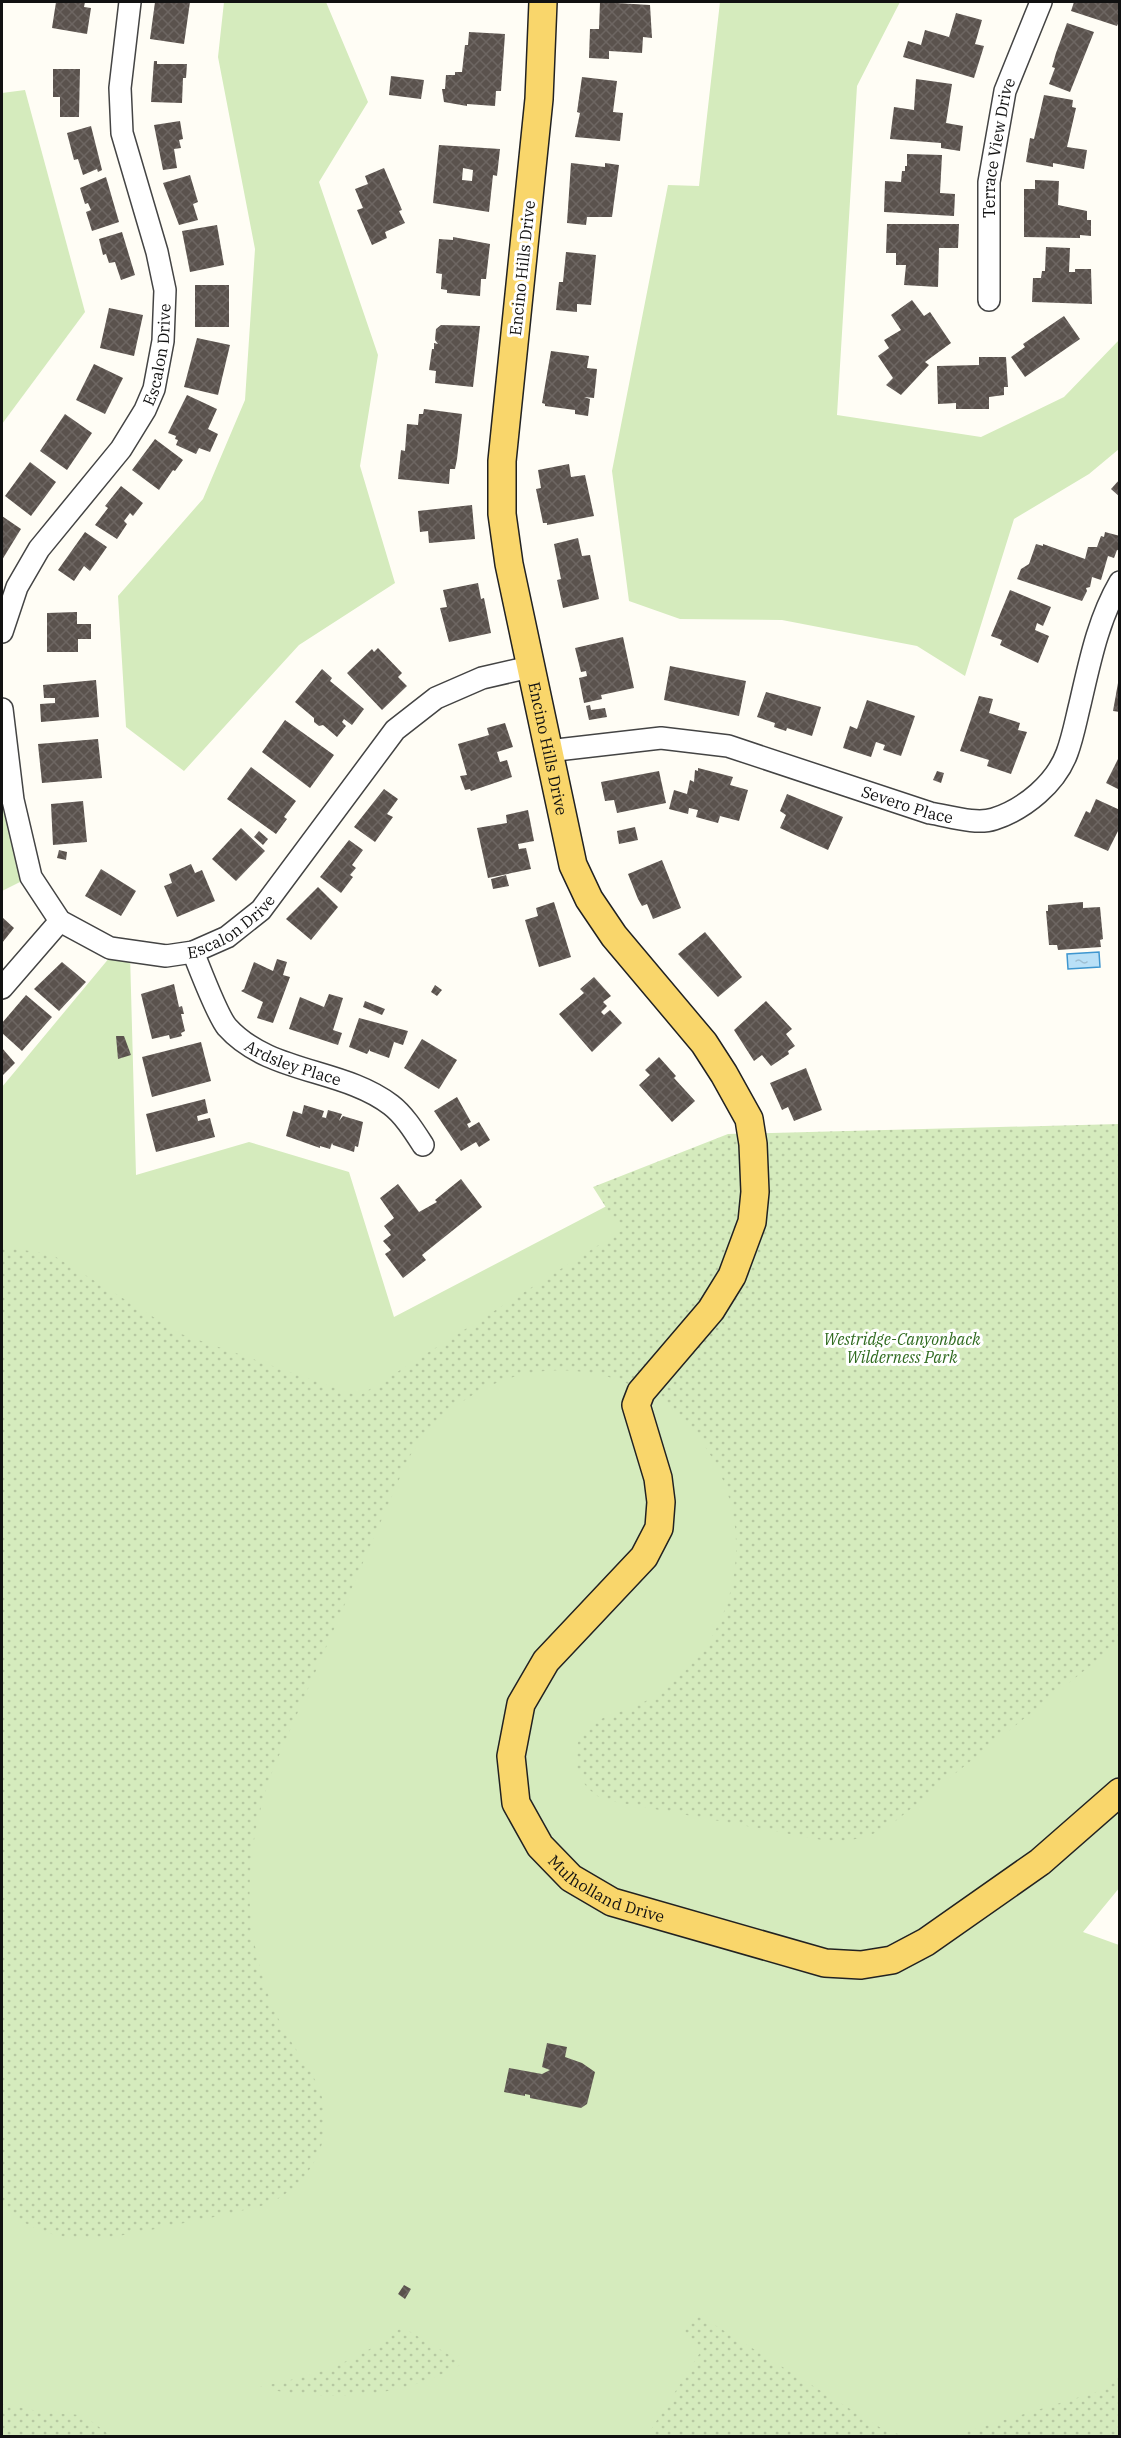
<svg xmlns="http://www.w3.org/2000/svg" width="1121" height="2438" viewBox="0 0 1121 2438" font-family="'IBM Plex Serif',serif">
<defs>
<pattern id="park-dots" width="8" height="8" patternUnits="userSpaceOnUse" patternTransform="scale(1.5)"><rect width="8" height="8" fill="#d5ebbd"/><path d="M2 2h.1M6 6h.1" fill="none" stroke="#b6c8a1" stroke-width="1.8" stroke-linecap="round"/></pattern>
<pattern id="water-ripples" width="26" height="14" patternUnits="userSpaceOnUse" patternTransform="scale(1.5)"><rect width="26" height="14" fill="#b9e0f7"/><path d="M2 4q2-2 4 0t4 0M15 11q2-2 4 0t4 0" fill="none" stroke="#9ebfd3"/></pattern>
<pattern id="building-cross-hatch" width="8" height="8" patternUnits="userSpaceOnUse" patternTransform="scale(1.5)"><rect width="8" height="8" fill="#5a524d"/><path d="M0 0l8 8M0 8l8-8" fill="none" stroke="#6d6662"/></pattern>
</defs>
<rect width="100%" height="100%" fill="#fffdf5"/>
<g fill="#d5ebbd">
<path d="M224 2H326L368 102 319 182 378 355 360 466 395 583 299 645 184 771 126 727 118 596 203 499 245 400 255 249 218 57Z"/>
<path d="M720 2H900L857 86 837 415 981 437 1064 397 1119 340V449L1089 474 1014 519 965 676 917 646 782 620 680 619 629 601 612 471 668 185 699 186Z"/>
<path d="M25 90 85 312 2 424V93Z"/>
<path d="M2 810 14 812 28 878 2 891Z"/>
<path d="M115 951 130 954 136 1175 249 1142 349 1172 394 1317 718 1148 1119 1127 1120 1887 1083 1932 1119 1945V2436H2V1087Z"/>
</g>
<g fill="url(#park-dots)">
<path d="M1119 1124V1643L893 1823C871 1838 849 1843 822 1840L605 1800C582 1790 568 1764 579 1740 591 1715 622 1714 644 1702 672 1686 698 1662 714 1633 775 1521 704 1382 575 1371 505 1365 445 1402 408 1459L274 1767C252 1825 242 1889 256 1951 262 1976 269 2001 281 2024 292 2047 311 2067 320 2091 337 2138 311 2184 268 2204 239 2212 209 2218 179 2224 116 2237 55 2255 2 2206V1247L51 1254 181 1334 359 1396 621 1231 593 1187 728 1134Z"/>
<path d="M697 2314 884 2430 905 2436H647L703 2348 677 2331Z"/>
<path d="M402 2327 463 2363C404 2399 325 2403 258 2387 315 2376 356 2363 402 2327Z"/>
<path d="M1119 2368V2436H952L1106 2389Z"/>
<path d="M2 2404 48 2413 83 2415 111 2436H2Z"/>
</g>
<path fill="url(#water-ripples)" stroke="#3f96cf" stroke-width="1.5" d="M1099 952 1100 967 1068 969 1067 954Z"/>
<g fill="url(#building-cross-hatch)" fill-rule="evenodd">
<path d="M56 2H85L84 7 91 8 87 34 52 28Z"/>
<path d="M155 2H190L184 44 150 39Z"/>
<path d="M600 2 650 5 652 38 643 37 642 53 609 51V59L589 58 590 29H599Z"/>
<path d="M1074 2H1118L1120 19 1117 26 1071 11Z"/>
<path d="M956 13 982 20 975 44 984 46 974 78 903 57 908 41 921 45 925 30 949 37Z"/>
<path d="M1067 23 1094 32 1070 92 1049 84 1055 68 1052 67 1056 53Z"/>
<path d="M469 32 505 34 501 91H496L495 106 467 104V106L444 102 442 89H445L446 75H455V72H462L465 45H468Z"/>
<path d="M154 61H157V64H187L186 78H183L182 103 151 102Z"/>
<path d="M53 69H80L79 117H60V97H53Z"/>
<path d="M391 76 424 80 421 99 389 95Z"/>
<path d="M582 77 617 81 613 112 623 113 620 141 575 137 580 113 577 112Z"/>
<path d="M916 79 952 84 946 123 963 126 960 151 941 148V143L890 139 894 107 914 110Z"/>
<path d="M1044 95 1073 100 1072 107 1076 108 1067 147 1087 150 1084 169 1053 163V167L1026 162 1030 138 1034 139Z"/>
<path d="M180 121 183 139 179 140 181 148 174 149 177 168 163 170 154 125Z"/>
<path d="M91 126 102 170 98 172 97 169 83 175 78 159 74 160 67 133Z"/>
<path d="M439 145 500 149 497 176 493 175 489 212 433 203ZM463 168 473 170 472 181 462 180Z"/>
<path d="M907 154 942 155 940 193 955 194 954 216 884 212 885 181 901 182 902 171H905V166H907Z"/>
<path d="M571 163 605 167V163L619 165 612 217H587L586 225 567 223Z"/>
<path d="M384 168 402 210 399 211 405 223 385 232 387 238 372 245 357 210 363 208 355 189 368 184 365 176Z"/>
<path d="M190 175 198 202 193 204 198 220 179 225 163 183Z"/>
<path d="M106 177 119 222 92 231 86 212 91 210 88 203 85 204 80 188Z"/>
<path d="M1035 180 1059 181 1058 205 1087 211V220H1091V236L1080 235V238L1024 237V189H1035Z"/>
<path d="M887 224H959L958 248H939L938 287 904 285 906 265H896V253H886Z"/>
<path d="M217 225 224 265 190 272 182 231Z"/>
<path d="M122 232 135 275 121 280 115 262 109 263 106 254 103 255 99 239Z"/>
<path d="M453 237 490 244 486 279H481L480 296 447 293V290L441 289 442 274 436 273 439 239 453 240Z"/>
<path d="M1046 247 1070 248 1069 272H1075V269H1091L1092 304 1032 302 1033 278H1041L1042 271H1045Z"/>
<path d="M566 252 596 255 591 305 577 304V312L556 310 559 282H563Z"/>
<rect x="195" y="285" width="34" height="42"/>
<path d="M912 300 924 316 930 312 951 343 925 362 929 365 901 395 886 385 893 378 878 356 889 348 884 340 901 330 891 315Z"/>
<path d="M109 308 143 315 134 356 100 348Z"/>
<path d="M1064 316 1080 339 1025 377 1011 357 1025 347 1023 344Z"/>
<path d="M441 325 480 326 473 387 435 383 436 371 429 370 432 349H434V343L438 344 435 340 436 329Z"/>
<path d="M197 338 230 345 218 395 184 387Z"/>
<path d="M551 351 589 356 587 368 597 369 594 398 584 397 590 399 588 416 575 414V410L545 406V404L542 403Z"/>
<path d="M979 357H1006L1008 387H1004V395L989 397V409H956V403L938 404 937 366 979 365Z"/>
<path d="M94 364 123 378 105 414 76 400Z"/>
<path d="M187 395 217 409 208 429 218 434 210 452 199 448 196 454 176 445 178 440 175 439 176 436 168 433Z"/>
<path d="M424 409 462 414 457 459 455 469H450L449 484 398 479 401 450 405 451 407 424 418 425 419 414H423Z"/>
<path d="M65 414 92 433 67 470 40 451Z"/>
<path d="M155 439 183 460 175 471 173 470 159 490 132 470Z"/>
<path d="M30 462 56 482 31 516 5 496Z"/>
<path d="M569 464 571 477 585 475 594 516 547 525V523H543L536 489 541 488 538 470Z"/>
<path d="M1120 479V497L1111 489Z"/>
<path d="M121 486 143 503 133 516 130 513 124 521 127 524 117 539 95 525 108 508 105 506Z"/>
<path d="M472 505 475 539 429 543 428 531 420 532 418 511Z"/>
<path d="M2 516 21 529 2 560Z"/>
<path d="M85 532 107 547 90 571 84 566 74 581 58 570Z"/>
<path d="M1105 532 1120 536V551L1117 550 1114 558 1108 556 1101 580 1092 577 1090 587 1086 588 1087 591 1082 601 1017 579 1021 569 1029 564 1036 544 1043 546V544L1085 559 1088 547H1097L1101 536 1104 537Z"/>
<path d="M578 538 582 556 590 555 599 599 563 608 557 580 561 579 554 544Z"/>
<path d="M478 583 481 599 484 598 491 633 449 642 440 608 447 607 443 590Z"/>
<path d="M1010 590 1051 607 1043 626 1037 623 1035 630 1049 636 1038 663 1000 645 1002 640 991 636Z"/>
<path d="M77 612V624H91V639H78V652H47V613Z"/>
<path d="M623 637 634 688 601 695 602 699 584 703 579 678 587 676 586 671 581 672 575 648Z"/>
<path d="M378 648 402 673 398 677 407 686 382 710 347 673 372 649 374 652Z"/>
<path d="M670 666 746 681 739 716 664 700Z"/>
<path d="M322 669 332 678 330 681 364 709 352 725 344 719 342 722 346 726 337 737 323 725 319 726 314 722V718L295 702Z"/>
<path d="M96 680 99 717 41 722 40 704 55 703V698H44L43 685Z"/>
<path d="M1118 683H1120V712L1113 711Z"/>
<path d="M766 692 821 707 812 736 787 728 786 731 774 727 775 723 757 717Z"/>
<path d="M979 696 993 699 989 713 1020 723 1018 730 1027 732 1011 774 987 766 989 760 960 751Z"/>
<path d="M867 700 915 716 901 756 883 750 885 745 876 742 871 757 843 748 850 726 857 729Z"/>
<path d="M590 705 591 710 605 708 607 717 589 720 586 706Z"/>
<path d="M285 720 334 755 310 788 262 752Z"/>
<path d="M505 723 513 747 497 752 500 762 507 760 512 777 471 791 470 789 465 790 460 776 467 775 458 744 489 735 487 728Z"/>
<path d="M98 739 102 778 42 783 38 744Z"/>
<path d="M1120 755V790L1106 783Z"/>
<path d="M251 767 296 801 284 817 287 819 276 834 227 799Z"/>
<path d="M698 768 733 777 730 785 748 790 739 821 720 816 718 823 696 817 698 810 689 808 688 814 669 809 674 790 687 794 690 780 694 782 695 770 698 771Z"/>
<path d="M659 771 666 803 617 813 614 800 605 801 601 782Z"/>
<path d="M937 771 944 773 941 783 933 780Z"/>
<path d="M384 789 398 799 387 814 393 817 375 842 354 827Z"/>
<path d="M787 794 843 817 828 850 780 828 786 815 780 811Z"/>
<path d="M1096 799 1120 810V827L1108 851 1074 836 1086 811 1090 813Z"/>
<path d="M83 801 87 842 53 845 51 804Z"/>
<path d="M528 810 534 841 518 844 519 849 526 848 531 869 488 878 477 828 507 823 506 815Z"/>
<path d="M635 827 638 840 619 844 617 831Z"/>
<path d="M241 828 265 851 236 881 212 859Z"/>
<path d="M259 831 268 839 263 845 254 837Z"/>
<path d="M349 840 363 850 352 865 356 868 350 875 353 877 341 893 320 877Z"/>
<path d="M59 850 67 852 66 860 57 858Z"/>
<path d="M662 860 681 908 653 919 647 904 642 906 638 899 628 874Z"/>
<path d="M191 864 195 873 202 870 215 901 177 917 164 886 172 883 169 874Z"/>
<path d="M101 869 136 891 121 916 85 896Z"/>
<path d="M506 875 509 886 493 889 491 879Z"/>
<path d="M318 887 338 907 311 940 286 919Z"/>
<path d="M554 902 571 957 539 967 525 920 538 916 536 908Z"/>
<path d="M1083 902V908L1100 907 1103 939 1100 940 1101 947 1058 950 1057 945H1049L1046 911H1048V905Z"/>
<path d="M2 917 14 928 2 943Z"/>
<path d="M705 932 742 977 718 997 678 954Z"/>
<path d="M277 959 287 962 283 975 290 977 273 1023 257 1018 263 1002 241 991 244 989 254 962 273 971Z"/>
<path d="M62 962 86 982 59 1011 34 989Z"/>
<path d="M594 977 611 996 603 1002 607 1006 601 1012 604 1015 610 1010 622 1023 592 1052 559 1014 584 993 580 989Z"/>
<path d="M174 984 179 1007 182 1006 184 1014H181L185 1031 181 1033 182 1036 170 1039 169 1035 152 1039 141 994Z"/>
<path d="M435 985 442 990 437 996 431 992Z"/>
<path d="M329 994 343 998 333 1030 342 1033 338 1045 289 1029 300 997 324 1007Z"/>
<path d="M26 995 52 1017 22 1051 2 1033V1023Z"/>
<path d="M365 1001 385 1009 382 1015 363 1007Z"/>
<path d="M766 1001 792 1029 786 1034 795 1046 788 1051 789 1054 771 1066 762 1055 754 1061 734 1030Z"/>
<path d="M359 1018 408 1031 403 1045 394 1042 389 1058 370 1051V1049L367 1054 349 1047Z"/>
<path d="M116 1036H124L131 1055 118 1059Z"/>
<path d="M422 1039 457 1060 439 1089 404 1068Z"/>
<path d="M201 1042 211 1081 152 1097 142 1057Z"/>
<path d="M2 1048 15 1063 2 1076Z"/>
<path d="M659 1057 676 1076 674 1078 695 1101 672 1122 639 1085 650 1075 645 1070Z"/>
<path d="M806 1068 822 1110 794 1121 788 1107 782 1110 770 1083Z"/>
<path d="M457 1097 471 1122 467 1124 469 1128 479 1122 490 1140 479 1147 476 1142 461 1151 434 1111Z"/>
<path d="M205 1099 208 1113 197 1116 198 1121 210 1118 215 1137 156 1152 146 1114Z"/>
<path d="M304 1105 324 1111 322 1117 326 1118 328 1110 342 1114 339 1121 343 1116 363 1122 358 1147 355 1146 354 1152 333 1145 332 1143 330 1149 320 1146V1148L286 1136 293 1111 302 1114Z"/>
<path d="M461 1179 482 1207 422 1255 426 1260 403 1278 385 1254 391 1250 383 1241 391 1235 384 1226 394 1218 380 1198 398 1184 419 1212 437 1202 435 1200Z"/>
<path d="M547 2043 567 2047 565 2057 582 2063 595 2072 587 2104 581 2108 530 2098V2095L525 2094V2096L504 2092 509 2068 542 2074 550 2070 542 2067Z"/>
<path d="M404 2285 411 2289 405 2299 398 2294Z"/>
</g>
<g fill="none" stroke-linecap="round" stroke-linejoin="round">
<defs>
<g id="minor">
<path id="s1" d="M989 300V182L1005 91 1041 2"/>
<path id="s2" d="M2 632 17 587 39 549 121 449 145 410 154 389 163 341 165 290 157 252 122 133 120 88 130 2"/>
<path id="s3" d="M2 709 13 800 31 877 60 921 110 948 166 956 193 952 227 937 261 910 395 730 436 698 482 678 530 667"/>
<path id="s4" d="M548 751 661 738 728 746 930 813C949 816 976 825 994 819 1025 809 1056 783 1067 753 1073 737 1076 720 1080 704 1090 661 1098 620 1120 582"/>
<path id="s5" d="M193 952C200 969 217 1015 227 1027 269 1074 343 1068 391 1105 404 1115 414 1131 423 1145"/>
<path d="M2 988 60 921"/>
</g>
<g id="major">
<path id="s6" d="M543 2 539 99 502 461V514L509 564 573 865 589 899 614 936 704 1043 724 1074 749 1119 753 1144 755 1192 752 1222 732 1276 711 1310 641 1392 636 1405 658 1478 661 1502 659 1528 644 1557 546 1661 521 1704 511 1756 516 1803 540 1846 571 1878 612 1902 825 1963 861 1965 892 1960 926 1942 1040 1862 1120 1792"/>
</g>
</defs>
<use href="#minor" stroke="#444" stroke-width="24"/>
<use href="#major" stroke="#222" stroke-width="30"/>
<use href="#minor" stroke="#fff" stroke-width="21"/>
<use href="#major" stroke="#f9d66b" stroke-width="27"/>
</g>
<g text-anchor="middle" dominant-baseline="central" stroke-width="6" stroke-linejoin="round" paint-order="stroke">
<g font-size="16" fill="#111" stroke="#fff">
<text stroke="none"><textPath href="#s1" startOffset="153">Terrace View Drive</textPath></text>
<text transform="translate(522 268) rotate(-84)">Encino Hills Drive</text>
<text stroke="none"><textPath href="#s2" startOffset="324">Escalon Drive</textPath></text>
<text stroke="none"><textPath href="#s6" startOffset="753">Encino Hills Drive</textPath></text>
<text stroke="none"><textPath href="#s4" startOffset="370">Severo Place</textPath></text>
<text stroke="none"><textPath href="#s3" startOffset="410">Escalon Drive</textPath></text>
<text stroke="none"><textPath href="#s5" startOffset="159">Ardsley Place</textPath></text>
<text stroke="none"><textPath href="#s6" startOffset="2088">Mulholland Drive</textPath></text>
</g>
<g font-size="16" font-style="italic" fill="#2f6b1f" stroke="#fff">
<text x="902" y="1339">Westridge-Canyonback<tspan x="902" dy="18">Wilderness Park</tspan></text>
</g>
</g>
<rect width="1121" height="2438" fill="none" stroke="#111111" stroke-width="6"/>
</svg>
